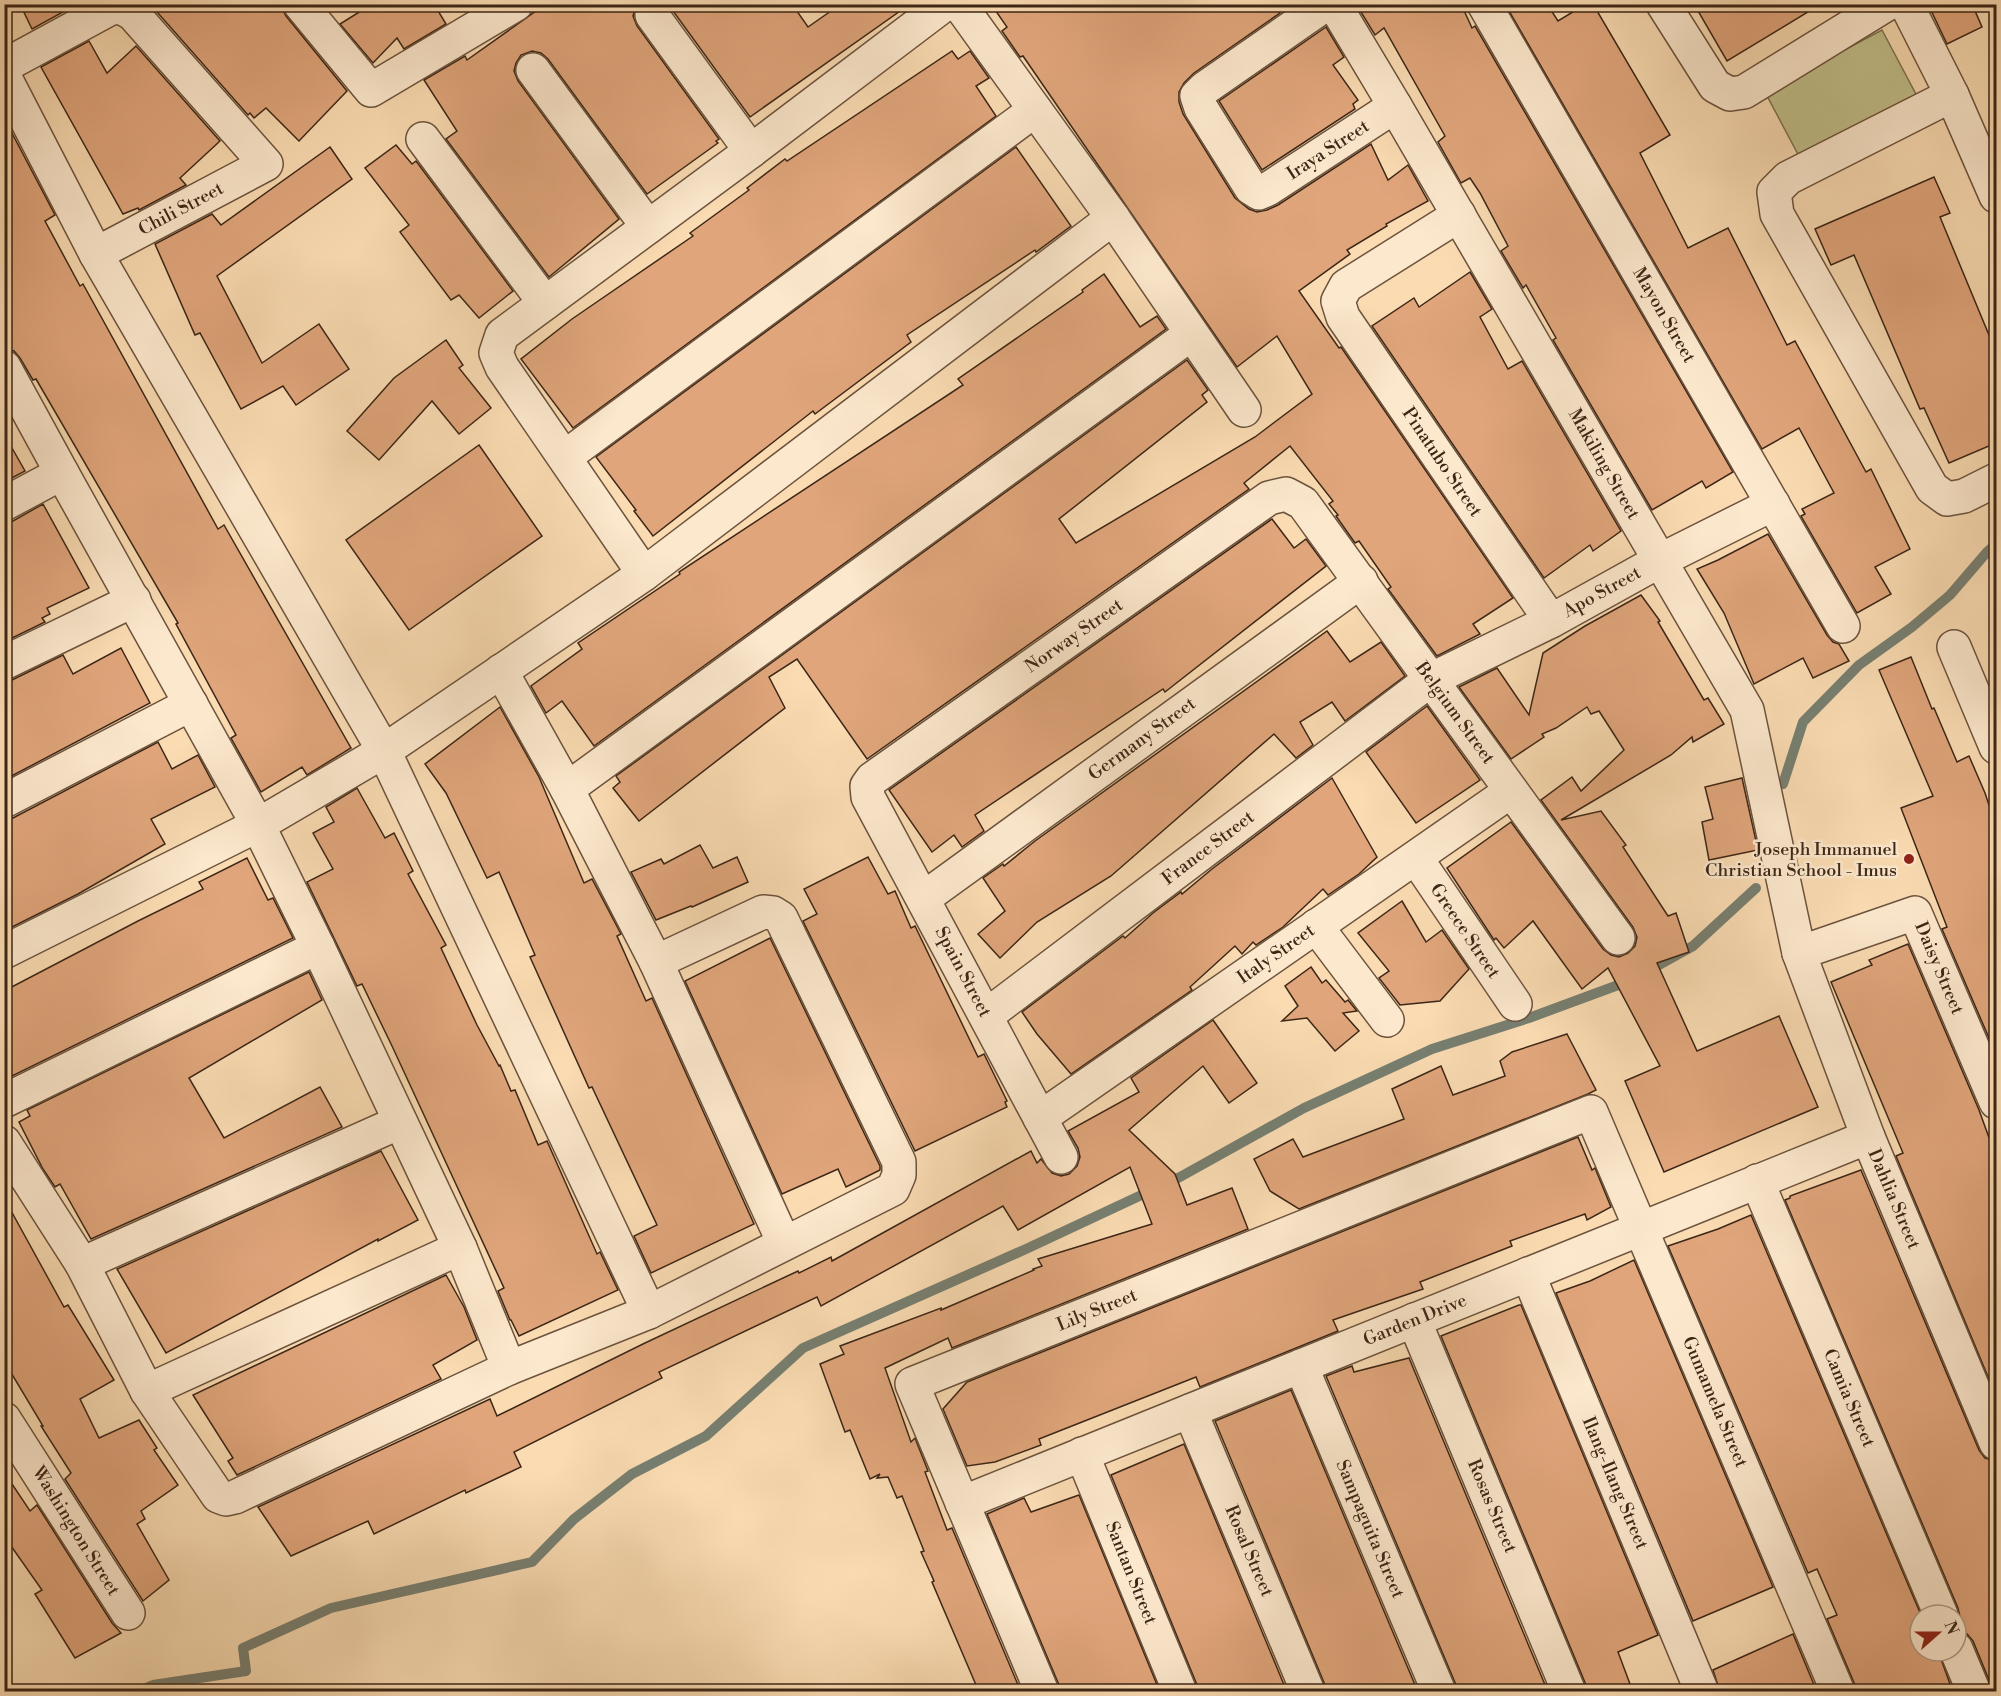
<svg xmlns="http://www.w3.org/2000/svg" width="2001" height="1696" viewBox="0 0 2001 1696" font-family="'Libre Bodoni',serif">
<rect width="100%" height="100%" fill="#fadbb2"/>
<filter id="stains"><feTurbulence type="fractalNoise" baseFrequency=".00333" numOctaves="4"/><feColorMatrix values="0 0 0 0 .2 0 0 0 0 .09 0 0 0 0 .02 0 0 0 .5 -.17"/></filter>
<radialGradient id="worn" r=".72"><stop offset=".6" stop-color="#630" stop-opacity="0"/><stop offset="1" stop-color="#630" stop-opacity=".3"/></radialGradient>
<path fill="#c1bf8a" stroke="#7e7250" stroke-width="1.5" d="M1882 30 1918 98 1801 160 1765 92Z"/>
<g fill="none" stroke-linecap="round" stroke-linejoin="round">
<g stroke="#777f71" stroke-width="10">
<path d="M1783 784 1803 722 1859 665 1912 627 1950 595 1987 552 1996 544"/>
<path d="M1646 972 1693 946 1756 888"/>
<path d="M136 1692 153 1685 246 1671 243 1648 331 1608 532 1562 574 1519 632 1474 706 1436 803 1348 1026 1249 1180 1177 1304 1108 1432 1049 1529 1018 1629 981"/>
</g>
</g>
<g fill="#e0a57b" stroke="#3c2616" stroke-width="1.5">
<path d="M20 4H59L63 12 32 29Z"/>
<path d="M150 4H280L286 16 347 91 299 141 266 108 254 118 250 113 248 115Z"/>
<path d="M372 4H434L446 24 404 49 397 38 373 63 340 24Z"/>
<path d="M546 4H637L633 16 637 26 719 139 716 141 718 143 647 194 548 59 541 53 532 51 521 55 516 63 514 71 518 81 619 219 549 277 446 139 457 131 424 80 465 56 467 60Z"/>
<path d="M668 4H792L808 27 841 4H910L750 117Z"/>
<path d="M991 4H1274L1280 13 1194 73 1184 83 1179 92V102L1183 114 1235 198 1249 209 1257 212 1267 210 1278 205 1371 144 1388 180 1408 165 1428 201 1386 224 1387 226 1347 250 1350 254 1299 291 1339 348 1341 347 1513 598 1473 624 1480 634 1437 656 1388 589 1391 587 1359 541 1355 543 1336 516 1338 515 1329 504 1333 501 1290 446 1244 483 1249 489 867 759 797 659 769 677 785 708 639 821 613 788 620 782 616 776 1187 360 1208 390 1202 395 1207 402 1059 519 1076 543 1255 437 1312 394 1277 336 1237 367 1023 56 1020 57 1002 31 1007 27Z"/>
<path d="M1356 4H1461L1472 28 1475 26 1733 472 1706 488 1702 481 1652 510 1553 340 1556 338 1526 285 1523 288 1501 251 1508 246 1480 193 1470 178 1461 183 1438 142 1445 136 1384 28 1375 35Z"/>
<path d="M1516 4H1547L1558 21 1586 4H1593L1670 135 1640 153 1688 248 1728 228 1787 345 1795 341 1866 472 1871 469 1910 549 1875 567 1891 594 1857 613 1801 516 1805 514 1802 509 1834 493 1799 428 1762 449 1508 9Z"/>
<path d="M1694 4H1821L1727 61Z"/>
<path d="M1928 4H1972L1982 27 1947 44Z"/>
<path d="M1326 27 1344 57 1333 65 1358 100 1353 104 1355 109 1262 170 1219 101Z"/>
<path d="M89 41 107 73 136 46 220 141 180 178 186 185 139 210 138 208 123 214 41 67Z"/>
<path d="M952 51 958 59 970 51 989 78 976 86 996 116 573 428 521 359 572 319 693 236 690 233 749 190 747 188 785 159 787 161Z"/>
<path d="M4 118 55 215 45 221 80 286 83 284 218 529 224 525 351 748 307 775 302 767 261 792 231 738 236 735 176 624 178 623 36 379 33 380 20 358 14 351 4 348Z"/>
<path d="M396 145 412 164 416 161 513 291 479 318 459 295 451 300 400 232 409 225 365 168Z"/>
<path d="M330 147 352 179 217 276 262 363 319 324 349 369 296 405 283 386 241 409 200 333 195 335 155 244 212 214 221 225Z"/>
<path d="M1016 147 1071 226 1036 252 1035 250 907 335 911 342 815 414 813 411 653 536 634 511 636 510 596 457Z"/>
<path d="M1934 177 1950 213 1940 217 1996 352V443L1949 463 1924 408 1920 409 1854 255 1831 265 1815 229Z"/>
<path d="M1470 272 1492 309 1480 317 1508 369 1522 361 1621 531 1593 551 1590 545 1544 578 1372 326 1414 298 1419 307Z"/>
<path d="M1104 274 1140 327 1157 316 1166 329 594 746 562 701 546 713 531 686 582 649 578 643 680 574 679 572 963 385 958 379 1083 292 1082 290Z"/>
<path d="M446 340 463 365 459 368 491 408 459 434 432 401 379 460 347 431 394 378Z"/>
<path d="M4 434 25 471 4 482Z"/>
<path d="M479 445 542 536 409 630 346 540Z"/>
<path d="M43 504 89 588 47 608 50 614 42 618 45 622 4 642V523L13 521Z"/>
<path d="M1272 519 1294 548 1306 539 1326 566 1165 692 1163 689 975 815 984 831 962 847 954 835 932 852 889 790Z"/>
<path d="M1768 534 1827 635 1833 642 1839 644 1849 661 1813 678 1803 658 1754 684 1724 613 1697 569 1718 560Z"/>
<path d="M1641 595 1660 621 1658 622 1704 700 1708 698 1724 724 1693 742 1692 737 1671 755 1561 820 1601 811 1626 845 1623 847 1668 916 1676 913 1689 952 1657 963 1697 1051 1779 1016 1818 1107 1664 1172 1625 1081 1660 1066 1608 968 1582 989 1533 921 1504 948 1496 938 1494 940 1447 868 1511 822 1603 949 1611 955 1619 957 1628 953 1635 946 1637 937 1633 927 1541 800 1572 777 1581 791 1624 750 1599 711 1591 714 1587 707 1556 728 1542 734 1544 737 1511 759 1459 687 1497 668 1529 715 1543 653 1585 626Z"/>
<path d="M1327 631 1350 662 1381 642 1405 676 1345 721 1332 702 1300 722 1313 745 1296 758 1274 734 1111 876 1037 922 1000 958 978 934 1005 911 983 878 1003 864 1004 866 1035 841Z"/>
<path d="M121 648 150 703 4 780V681L12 680 63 655 73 674Z"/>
<path d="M1911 657 1932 709 1934 708 1957 762 1969 756 1985 793 1996 826V1051L1995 1052 1942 929 1947 927 1901 808 1933 796 1879 670Z"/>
<path d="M1427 706 1480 780 1416 823 1366 752Z"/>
<path d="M500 707 539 777 584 883 592 879 621 934 617 936 646 1001 652 998 754 1224 651 1273 634 1236 657 1225 592 1087 589 1088 530 957 535 955 499 872 487 878 446 793 425 764Z"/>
<path d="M158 742 172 769 198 755 215 787 151 819 165 844 78 894 4 931V820L13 818Z"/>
<path d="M1332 778 1377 857 1359 874 1328 895 1323 889 1283 927 1256 945 1253 942 1242 954 1235 946 1190 987 1192 990 1071 1074 1037 1034 1022 1012 1123 936 1125 938 1153 913 1181 892 1182 894 1212 869Z"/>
<path d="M1742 778 1758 850 1709 860 1702 822 1713 819 1705 787Z"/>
<path d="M357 788 385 838 394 833 413 871 408 874 446 945 441 948 477 1025 499 1066 500 1065 511 1091 515 1090 538 1145 547 1141 597 1254 600 1252 618 1290 519 1336 511 1320H510L498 1291 504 1288 392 1046 362 984 357 986 307 882 333 869 313 833 334 822 326 807Z"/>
<path d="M700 845 713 868 737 857 748 882 692 907 691 906 656 920 631 872 661 859 664 864Z"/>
<path d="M868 857 888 894 895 891 911 928 915 926 978 1057 984 1054 1007 1101 1005 1102 1007 1107 915 1151 803 921 817 914 804 889Z"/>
<path d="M247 858 268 900 273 898 293 938 8 1078 4 1071V991L138 921 203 889 199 882Z"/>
<path d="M1402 901 1426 942 1442 930 1469 969 1440 1001 1400 1005 1379 978 1389 971 1358 933Z"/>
<path d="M770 938 880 1166V1170L846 1187 838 1169 782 1194 685 981Z"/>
<path d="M1908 944 1979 1110 1996 1157V1396L1896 1156 1903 1153 1831 982 1872 965 1869 960Z"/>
<path d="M1311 967 1322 983 1326 980 1345 1002 1348 1000 1357 1011 1343 1013 1359 1031 1335 1051 1307 1018 1282 1021 1298 1006 1285 986Z"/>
<path d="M309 972 322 1000 189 1078 224 1138 320 1087 342 1127 91 1239 60 1184 55 1187 43 1169 19 1122 30 1116 27 1110Z"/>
<path d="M1213 1020 1257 1083 1229 1103 1203 1066 1129 1130 1175 1174 1187 1205 1232 1188 1248 1229 952 1348 948 1338 885 1368 911 1442 915 1438 928 1471 925 1472 947 1530 952 1528 1021 1692H979L932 1582 934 1581 921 1552 924 1551 902 1496 897 1498 888 1477 877 1478 880 1474 870 1479 850 1430 845 1432 820 1364 844 1354 840 1346 941 1308V1310L1034 1270 1033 1269 1042 1266 1038 1259 1152 1224 1130 1167 1018 1230 1003 1206 821 1306 817 1297 659 1372 662 1378 514 1452 521 1467 466 1493 465 1490 374 1534 368 1521 291 1556 258 1507 490 1399 497 1416 645 1343 798 1271 799 1273 831 1257 832 1261 1031 1151 1037 1163 1041 1159 1052 1173 1061 1176 1069 1174 1077 1166 1080 1157 1078 1148 1068 1131 1139 1092 1131 1078Z"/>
<path d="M1567 1034 1596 1090 1588 1094 1299 1209 1270 1191 1254 1159 1293 1139 1303 1157 1404 1119 1392 1089 1441 1066 1453 1095 1505 1076 1500 1061 1512 1052Z"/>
<path d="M1578 1137 1592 1170 1595 1168 1611 1207 1587 1220 1585 1214 1510 1241 1512 1246 1420 1282 1423 1289 1333 1320 1338 1331 1200 1387 1196 1377 1039 1439 1041 1445 995 1462 967 1466 943 1409 967 1382Z"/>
<path d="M381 1151 418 1220 378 1241V1239L166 1353 117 1269Z"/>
<path d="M1861 1170 1979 1450 1985 1458 1996 1461V1692H1992L1991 1685 1973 1641 1967 1634 1956 1631 1960 1617 1958 1608 1785 1200 1790 1198V1196Z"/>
<path d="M4 1198 64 1307 68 1305 114 1380 80 1399 99 1438 139 1420 157 1448 154 1450 178 1485 141 1511 145 1519 137 1524 169 1580 143 1601 65 1479 71 1473 41 1426H43L4 1361Z"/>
<path d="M1751 1215 1921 1615 1920 1651H1938L1953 1692H1856L1855 1685 1827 1619 1837 1615 1817 1569 1808 1573 1668 1246 1718 1229Z"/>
<path d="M1634 1260 1773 1587 1693 1621 1556 1293 1590 1281Z"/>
<path d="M446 1275 464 1307 477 1340 433 1365 441 1379 237 1475 228 1461 233 1458 193 1395Z"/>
<path d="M1519 1305H1521L1658 1635 1618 1652 1633 1692H1587L1586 1685 1441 1336Z"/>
<path d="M1409 1358 1548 1692H1457L1456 1685 1326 1376 1352 1366 1354 1372Z"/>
<path d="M1291 1390 1418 1692H1326L1325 1685 1215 1421Z"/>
<path d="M1184 1444 1287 1692H1198L1197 1685 1111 1475Z"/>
<path d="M4 1472 30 1511 37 1505 112 1623 121 1633 75 1658 35 1594 42 1590 4 1536Z"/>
<path d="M1079 1495 1160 1692H1060L1059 1685 987 1514 1024 1498 1031 1512Z"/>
<path d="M1793 1634 1817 1692H1720L1713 1670Z"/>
</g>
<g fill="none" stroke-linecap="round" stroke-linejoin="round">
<defs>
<g id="minor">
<path d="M300 4 371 90 516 4"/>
<path d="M959 4 1113 218 1244 410"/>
<path d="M1326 4 1205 88 1197 96 1201 108 1251 188 1259 193 1268 189 1395 106"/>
<path d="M1334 4 1395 106 1747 710 1799 953 1868 1137 1996 1443"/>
<path d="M1484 4 1843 626"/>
<path d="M1663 4 1715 86 1730 94 1744 92 1887 4"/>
<path d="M1906 4 1952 95 1996 196"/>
<path d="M652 15 751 151"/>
<path d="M4 66 111 8 121 7 133 14 266 164 96 254"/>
<path d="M533 70 648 227"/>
<path d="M4 76 96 254 384 751 649 1312"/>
<path d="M1952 95 1788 178 1774 192 1777 214 1932 488 1947 499 1964 496 1996 480"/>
<path d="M423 139 545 303"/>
<path d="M1459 215 1346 286 1338 301 1343 317 1551 621"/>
<path d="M4 367 62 473 258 825 318 947 460 1248 509 1368"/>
<path d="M565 457 1035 110"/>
<path d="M4 504 62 473"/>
<path d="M644 574 502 367 496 353 502 335 751 151 945 4"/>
<path d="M1954 647 1996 747"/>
<path d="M4 663 134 600"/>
<path d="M501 671 567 789 656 962 784 1243"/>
<path d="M567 789 1191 334"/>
<path d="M4 801 191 704"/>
<path d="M1416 858 1515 1004"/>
<path d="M924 898 1361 581"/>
<path d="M1316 926 1387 1020"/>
<path d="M4 952 258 825 384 751 644 574 1113 218"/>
<path d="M1799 953 1915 913 1996 1102"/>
<path d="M986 1016 1430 680 1551 621 1661 560 1773 504"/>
<path d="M4 1101 318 947"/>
<path d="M1040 1118 1511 791"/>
<path d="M4 1142 82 1264 147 1391 218 1496 226 1499 235 1497 509 1368 649 1312 893 1189 899 1175V1162L781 918 773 913 763 912 656 962"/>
<path d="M1061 1157 868 797 867 786 872 779 1269 498 1286 494 1303 503 1618 938"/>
<path d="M1757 1181 1941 1615"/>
<path d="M82 1264 400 1122"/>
<path d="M1528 1274 1702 1692"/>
<path d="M1414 1320 1569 1692"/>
<path d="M1301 1366 1439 1692"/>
<path d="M147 1391 460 1248"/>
<path d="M1190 1411 1308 1692"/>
<path d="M4 1419 128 1613"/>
<path d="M1082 1454 1180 1692"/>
<path d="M962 1503 1868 1137"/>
<path d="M1956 1649 1974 1692"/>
<path d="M1042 1692 912 1384 1591 1112 1838 1692"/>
</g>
</defs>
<use href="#minor" stroke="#6c533d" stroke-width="36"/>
<use href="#minor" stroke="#fce8cd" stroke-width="33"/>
</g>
<circle fill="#8f2418" stroke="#fce8cd" stroke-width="2" cx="1909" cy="859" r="6"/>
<g text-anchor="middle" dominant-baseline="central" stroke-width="5" stroke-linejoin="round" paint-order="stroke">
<g font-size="18" fill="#3c2616" stroke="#fce8cd">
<text transform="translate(1328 150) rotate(-33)">Iraya Street</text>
<text transform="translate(181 209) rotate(-28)">Chili Street</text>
<text transform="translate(1664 315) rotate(60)">Mayon Street</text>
<text transform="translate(1442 462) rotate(56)">Pinatubo Street</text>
<text transform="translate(1604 464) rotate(60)">Makiling Street</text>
<text transform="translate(1602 592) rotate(-29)">Apo Street</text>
<text transform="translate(1074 636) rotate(-35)">Norway Street</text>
<text transform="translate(1455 713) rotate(54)">Belgium Street</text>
<text transform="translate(1142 739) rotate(-36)">Germany Street</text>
<text transform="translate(1208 848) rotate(-37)">France Street</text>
<text transform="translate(1465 931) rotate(56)">Greece Street</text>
<text transform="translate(1276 954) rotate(-35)">Italy Street</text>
<text transform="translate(1939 968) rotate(67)">Daisy Street</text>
<text transform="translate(963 972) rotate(62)">Spain Street</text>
<text transform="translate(1894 1199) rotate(67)">Dahlia Street</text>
<text transform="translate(1097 1310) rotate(-22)">Lily Street</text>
<text transform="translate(1415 1320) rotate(-22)">Garden Drive</text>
<text transform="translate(1849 1398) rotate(67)">Camia Street</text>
<text transform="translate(1715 1402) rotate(67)">Gumamela Street</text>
<text transform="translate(1615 1483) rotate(67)">Ilang-Ilang Street</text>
<text transform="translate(1492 1506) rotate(67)">Rosas Street</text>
<text transform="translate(1370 1529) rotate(67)">Sampaguita Street</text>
<text transform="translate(76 1531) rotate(58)">Washington Street</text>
<text transform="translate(1249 1551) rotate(67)">Rosal Street</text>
<text transform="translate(1131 1573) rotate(68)">Santan Street</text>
</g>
<g font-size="18" fill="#3c2616" stroke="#fce8cd" text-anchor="end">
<text x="1897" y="849">Joseph Immanuel<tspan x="1897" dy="21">Christian School - Imus</tspan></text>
</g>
</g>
<rect width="2001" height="1696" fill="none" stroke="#fadbb2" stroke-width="24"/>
<rect x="6" y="6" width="1989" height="1684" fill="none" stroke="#3c2616" stroke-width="3"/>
<rect x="12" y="12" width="1977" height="1672" fill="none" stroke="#3c2616" stroke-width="1.5"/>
<g transform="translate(1938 1633) rotate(69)"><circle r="28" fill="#fce8cd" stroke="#af9a84" stroke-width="1.5"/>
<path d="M0-4.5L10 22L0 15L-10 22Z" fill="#8f2418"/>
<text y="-9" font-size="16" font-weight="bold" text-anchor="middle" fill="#3c2616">N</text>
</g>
<rect width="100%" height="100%" filter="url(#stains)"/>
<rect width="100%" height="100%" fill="url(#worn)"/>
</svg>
